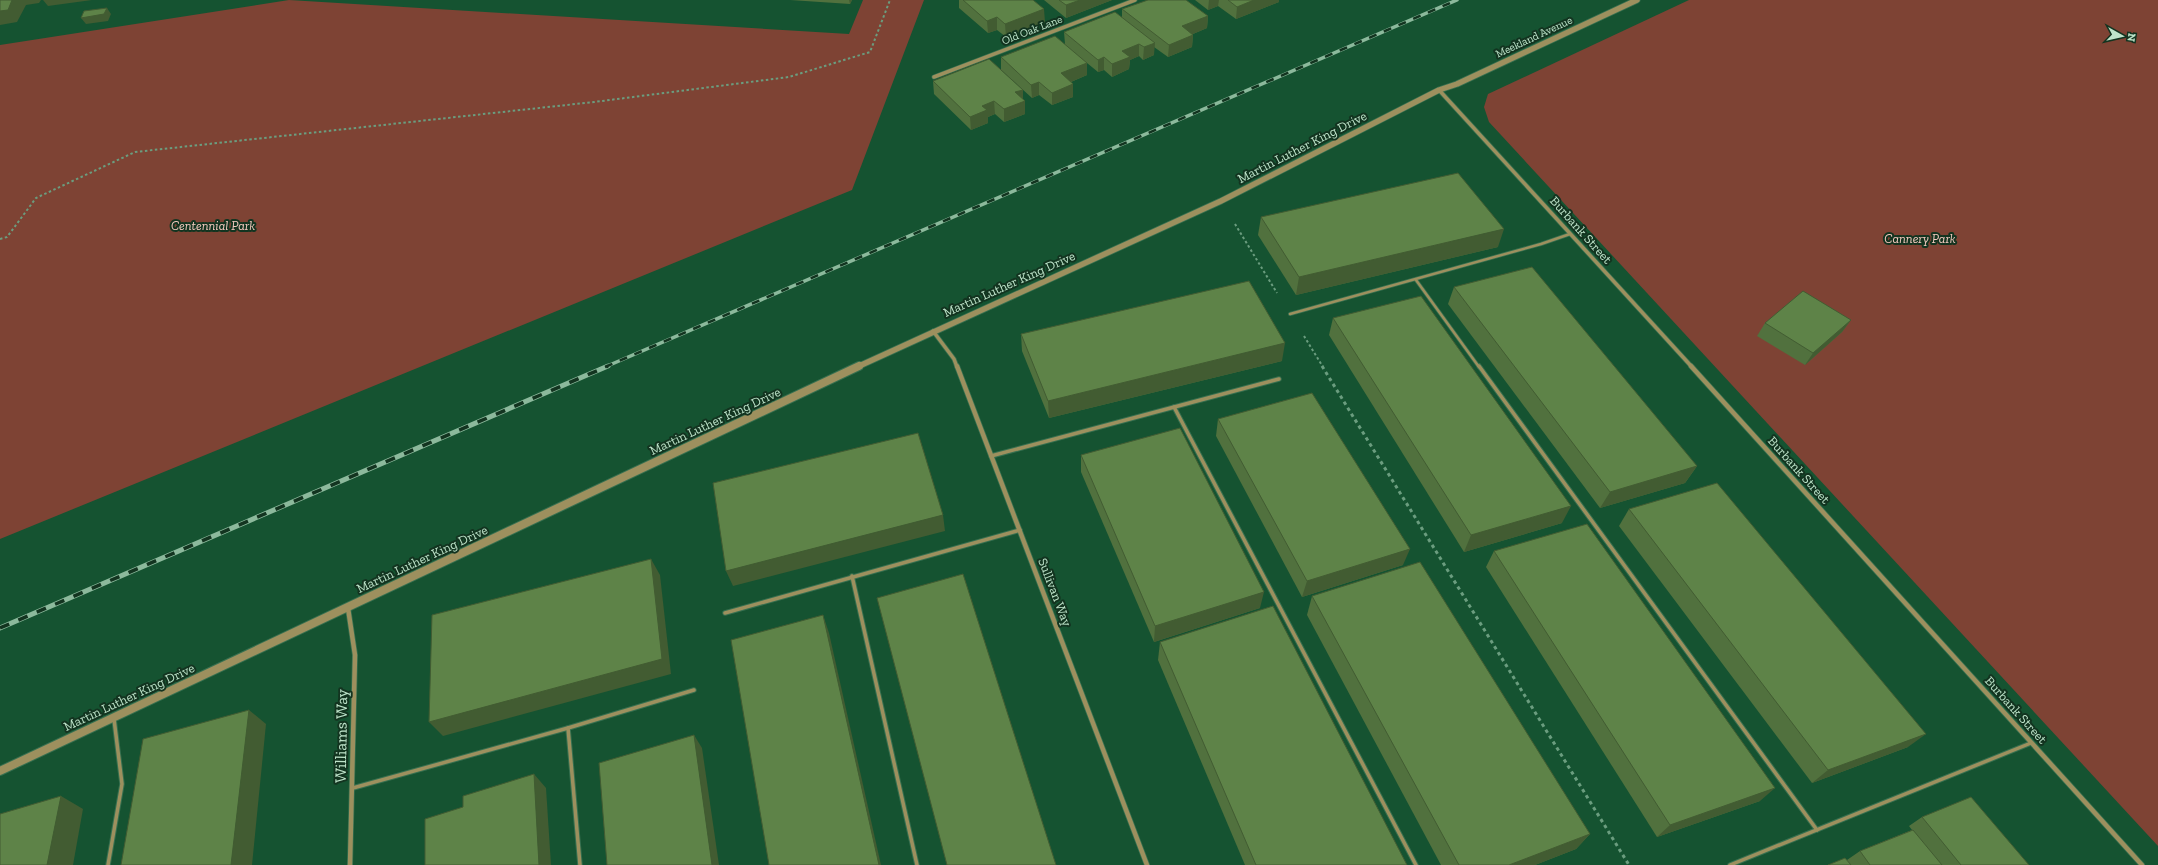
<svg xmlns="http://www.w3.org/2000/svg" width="2158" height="865" viewBox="0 0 2158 865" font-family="'Zilla Slab',serif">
<rect width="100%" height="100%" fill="#155331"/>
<g fill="#7e4334">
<path d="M289 0 849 34 863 0H924L852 190 0 539V45Z"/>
<path d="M1689 0H2158V846L1489 122 1484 107 1488 94Z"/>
</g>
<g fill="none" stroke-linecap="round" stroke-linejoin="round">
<defs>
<g id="service-far1">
<path d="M1416 280 1479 367"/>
<path d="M1290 314 1541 244 1570 234"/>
</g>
<g id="service">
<path d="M1479 366 1817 830"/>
<path d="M1174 407 1416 865"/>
<path d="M991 456 1279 379"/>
<path d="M852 576 917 865"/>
<path d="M725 613 1020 530"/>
<path d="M568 728 580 865"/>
<path d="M353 788 568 728 694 690"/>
<path d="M108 865 122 784 114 719"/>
<path d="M1730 865 2031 743"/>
</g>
<g id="minor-far1">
<path d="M934 77 1135 0"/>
<path d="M1439 90 1692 367"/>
<path d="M933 331 954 359 957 367"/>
</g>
<g id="minor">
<path d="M957 366 1147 865"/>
<path d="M1691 366 2142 865"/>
<path d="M348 608 355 655 350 865"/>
</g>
<path id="tertiary-far1" d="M857 367 1221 201 1439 90 1457 84 1637 0"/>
<path id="tertiary" d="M0 771 859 366"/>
</defs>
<use href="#service-far1" stroke="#377050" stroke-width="4"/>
<use href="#service" stroke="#377050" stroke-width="5.5"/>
<use href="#minor-far1" stroke="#377050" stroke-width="5"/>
<use href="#minor" stroke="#377050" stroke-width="6"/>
<use href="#tertiary-far1" stroke="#377050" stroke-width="7"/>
<use href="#tertiary" stroke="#377050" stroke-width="10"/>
<g stroke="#6b9d7f" stroke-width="2" stroke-dasharray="2.5 2.5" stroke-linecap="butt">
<path d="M1235 224 1277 293"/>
<path d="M0 239 7 237 36 198 135 152 594 102 789 77 870 52 890 0"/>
<path d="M1304 336 1323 367"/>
</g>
<path stroke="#6b9d7f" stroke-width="3" stroke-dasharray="3.5 3.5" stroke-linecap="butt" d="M1322 366 1629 865"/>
<use href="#service-far1" stroke="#9d905e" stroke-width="2.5"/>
<use href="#service" stroke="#9d905e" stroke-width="3.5"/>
<use href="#minor-far1" stroke="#9d905e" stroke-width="3.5"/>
<use href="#minor" stroke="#9d905e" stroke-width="4.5"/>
<use href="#tertiary-far1" stroke="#9d905e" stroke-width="5.5"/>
<use href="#tertiary" stroke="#9d905e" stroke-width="8"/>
<defs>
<path id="rail-far1" d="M605 367 1457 0"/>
<path id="rail" d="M0 628 608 366"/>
</defs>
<use href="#rail-far1" stroke="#8cb99c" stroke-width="3.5"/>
<use href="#rail" stroke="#8cb99c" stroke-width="5"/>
<use href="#rail-far1" stroke="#133420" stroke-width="2.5" stroke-dasharray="8" stroke-linecap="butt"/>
<use href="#rail" stroke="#133420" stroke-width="3.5" stroke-dasharray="10" stroke-linecap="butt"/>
</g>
<g fill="#51713e">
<path d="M790 0H852L850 4Z"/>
<path d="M959 0H1033L1045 22 1006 37 997 30 988 33 959 8Z"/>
<path d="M1044 0H1112L1066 18Z"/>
<path d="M1195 0H1279V2L1236 19 1218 6 1208 10Z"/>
<path d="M1122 9 1208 16 1207 28 1193 34 1192 47 1168 57 1154 47V55L1143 60 1139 56 1130 60 1129 69 1112 77 1104 70 1098 72 1087 63V75L1071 82 1073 97 1052 105 1039 95 1032 98 1001 70V57L1065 44 1064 32 1122 18Z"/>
<path d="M933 81 1023 90V100L1025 114 1004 122 995 114 988 117V123L971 130 934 94Z"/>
<path d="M1261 217 1498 247 1296 295 1258 235Z"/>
<path d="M1454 287 1697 466 1685 483 1600 508 1448 304Z"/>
<path d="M1333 318 1562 523 1464 552 1329 335Z"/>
<path d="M1851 320 1842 332 1805 365 1757 336 1765 323Z"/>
<path d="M1021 334 1282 361 1049 418 1022 351Z"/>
<path d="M1218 419 1403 565 1302 597 1216 436Z"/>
<path d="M1081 455 1260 608 1154 642 1081 472Z"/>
<path d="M1629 509 1908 747 1812 783 1619 526Z"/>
<path d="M1494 551 1760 801 1657 837 1486 567Z"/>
<path d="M1312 596 1590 834 1576 849 1535 865H1441L1307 615Z"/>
<path d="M1160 642 1407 865H1245L1158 660Z"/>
<path d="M1922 817 2029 865H1828L1847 860 1860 851 1912 830 1909 826Z"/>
</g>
<g fill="#425c32">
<path d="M12 0H41L39 3 26 5 17 22 0 25V11Z"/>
<path d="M43 0H92L48 6Z"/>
<path d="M849 0H852L850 4Z"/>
<path d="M1080 0H1112L1066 18V5Z"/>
<path d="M1209 0H1219L1218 6 1208 10Z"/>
<path d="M1254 0H1279V2L1236 19 1237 7Z"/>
<path d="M107 8 111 14 108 21 86 24 81 18Z"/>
<path d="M1044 9 1045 22 1006 37 1005 24Z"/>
<path d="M1208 16 1207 28 1181 39 1182 26Z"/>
<path d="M997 17V30L988 33 987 21Z"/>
<path d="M1193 35 1192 47 1168 57 1169 45Z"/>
<path d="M1155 43 1154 55 1143 60 1144 47Z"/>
<path d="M1139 44V56L1130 60 1129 69 1112 77V64L1122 51Z"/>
<path d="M1104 57V70L1098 72V60Z"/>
<path d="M1087 63V75L1061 86V73Z"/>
<path d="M1039 82V95L1032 98 1031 85Z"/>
<path d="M1073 84V97L1052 105V93Z"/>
<path d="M1023 90V101H1025V114L1004 122V109L1015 92Z"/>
<path d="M994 101 995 114 988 117V123L971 130 970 117 982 106Z"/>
<path d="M1504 229 1498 247 1296 295 1299 277Z"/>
<path d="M1851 320 1842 332 1805 365 1813 353Z"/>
<path d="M1285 343 1282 361 1049 418 1048 401Z"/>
<path d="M1697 466 1685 483 1600 508 1610 492Z"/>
<path d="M1571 506 1562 523 1464 552 1471 535Z"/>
<path d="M943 515 945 531 733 586 726 571Z"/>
<path d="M1410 549 1403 565 1302 597 1307 581Z"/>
<path d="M651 559 660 575 671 674 443 736 429 722Z"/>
<path d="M1264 592 1260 608 1154 642 1155 626Z"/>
<path d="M823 615 829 633 881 865H879Z"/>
<path d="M249 710 266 724 252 865H231Z"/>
<path d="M1926 734 1908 747 1812 783 1828 770Z"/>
<path d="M694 735 702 748 719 865H712Z"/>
<path d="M534 774 546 788 551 865H539Z"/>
<path d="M1775 788 1760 801 1657 837 1670 825Z"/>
<path d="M61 796 83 809 73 865H47Z"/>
<path d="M1590 834 1576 849 1535 865H1509Z"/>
</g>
<g fill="#5e8348" stroke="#425c32">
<path d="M0 0H12L8 10 0 11Z"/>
<path d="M963 0H1033L1044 9 1005 24 997 17 987 21Z"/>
<path d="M1059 0H1080L1066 5Z"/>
<path d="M1148 0H1186L1208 16 1182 26 1193 35 1169 45 1122 9Z"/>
<path d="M1228 0H1254L1237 7Z"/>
<path d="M107 8 104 14 81 18 84 11Z"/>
<path d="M1115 12 1155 43 1144 47 1139 44 1122 51 1130 57 1112 64 1104 57 1098 60 1064 32Z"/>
<path d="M1055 36 1087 63 1061 73 1073 84 1052 93 1039 82 1031 85 1001 57Z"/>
<path d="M989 59 1023 90 1015 92 1025 101 1004 109 994 101 982 106 987 110 970 117 933 81Z"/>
<path d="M1458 173 1504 229 1299 277 1261 217Z"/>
<path d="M1532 267 1697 466 1610 492 1454 287Z"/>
<path d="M1249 281 1285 343 1048 401 1021 334Z"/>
<path d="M1803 291 1851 320 1813 353 1765 323Z"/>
<path d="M1421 296 1571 506 1471 535 1333 318Z"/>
<path d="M1312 393 1410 549 1307 581 1218 419Z"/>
<path d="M1180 428 1264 592 1155 626 1081 455Z"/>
<path d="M918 433 943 515 726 571 713 483Z"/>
<path d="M1717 483 1926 734 1828 770 1629 509Z"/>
<path d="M1587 524 1775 788 1670 825 1494 551Z"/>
<path d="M651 559 662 659 429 722 432 615Z"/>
<path d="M1420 562 1590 834 1509 865H1459L1312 596Z"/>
<path d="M963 574 1056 865H947L877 598Z"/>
<path d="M1273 606 1407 865H1256L1160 642Z"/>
<path d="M823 615 879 865H769L731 640Z"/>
<path d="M249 710 231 865H121L143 739Z"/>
<path d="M694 735 712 865H607L599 763Z"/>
<path d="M534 774 539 865H425V819L463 807V796Z"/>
<path d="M61 796 47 865H0V814Z"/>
<path d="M1971 797 2029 865H1961L1922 817Z"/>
<path d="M1913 830 1942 865H1870L1860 851Z"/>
<path d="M1845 858 1851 865H1828Z"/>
</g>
<g text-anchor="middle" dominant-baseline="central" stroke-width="4" stroke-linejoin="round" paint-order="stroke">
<g font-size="11" fill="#bee4ca" stroke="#133420">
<text transform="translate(1032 30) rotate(-21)">Old Oak Lane</text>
<text transform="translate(1534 37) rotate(-25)">Meekland Avenue</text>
</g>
<g font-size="13" fill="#bee4ca" stroke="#133420">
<text transform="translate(1302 147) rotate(-27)">Martin Luther King Drive</text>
<text transform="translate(1581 230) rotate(48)">Burbank Street</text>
<text transform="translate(1009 284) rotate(-24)">Martin Luther King Drive</text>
<text transform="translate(715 421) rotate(-25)">Martin Luther King Drive</text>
<text transform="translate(1799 470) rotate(48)">Burbank Street</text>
<text transform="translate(422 559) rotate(-25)">Martin Luther King Drive</text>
<text transform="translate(1055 592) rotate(69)">Sullivan Way</text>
<text transform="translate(129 697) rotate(-25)">Martin Luther King Drive</text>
<text transform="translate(2016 710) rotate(48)">Burbank Street</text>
</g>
<g font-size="13" font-style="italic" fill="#f5cbc0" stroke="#133420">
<text x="213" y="225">Centennial Park</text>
<text x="1920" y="238">Cannery Park</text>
</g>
<g font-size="16" fill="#bee4ca" stroke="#133420">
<text transform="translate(341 736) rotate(-89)">Williams Way</text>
</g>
</g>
<g transform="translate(2122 36) rotate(98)" stroke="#133420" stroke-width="3" paint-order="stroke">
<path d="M0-3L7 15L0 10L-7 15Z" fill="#bee4ca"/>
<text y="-6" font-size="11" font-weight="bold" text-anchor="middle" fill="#bee4ca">N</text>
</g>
</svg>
